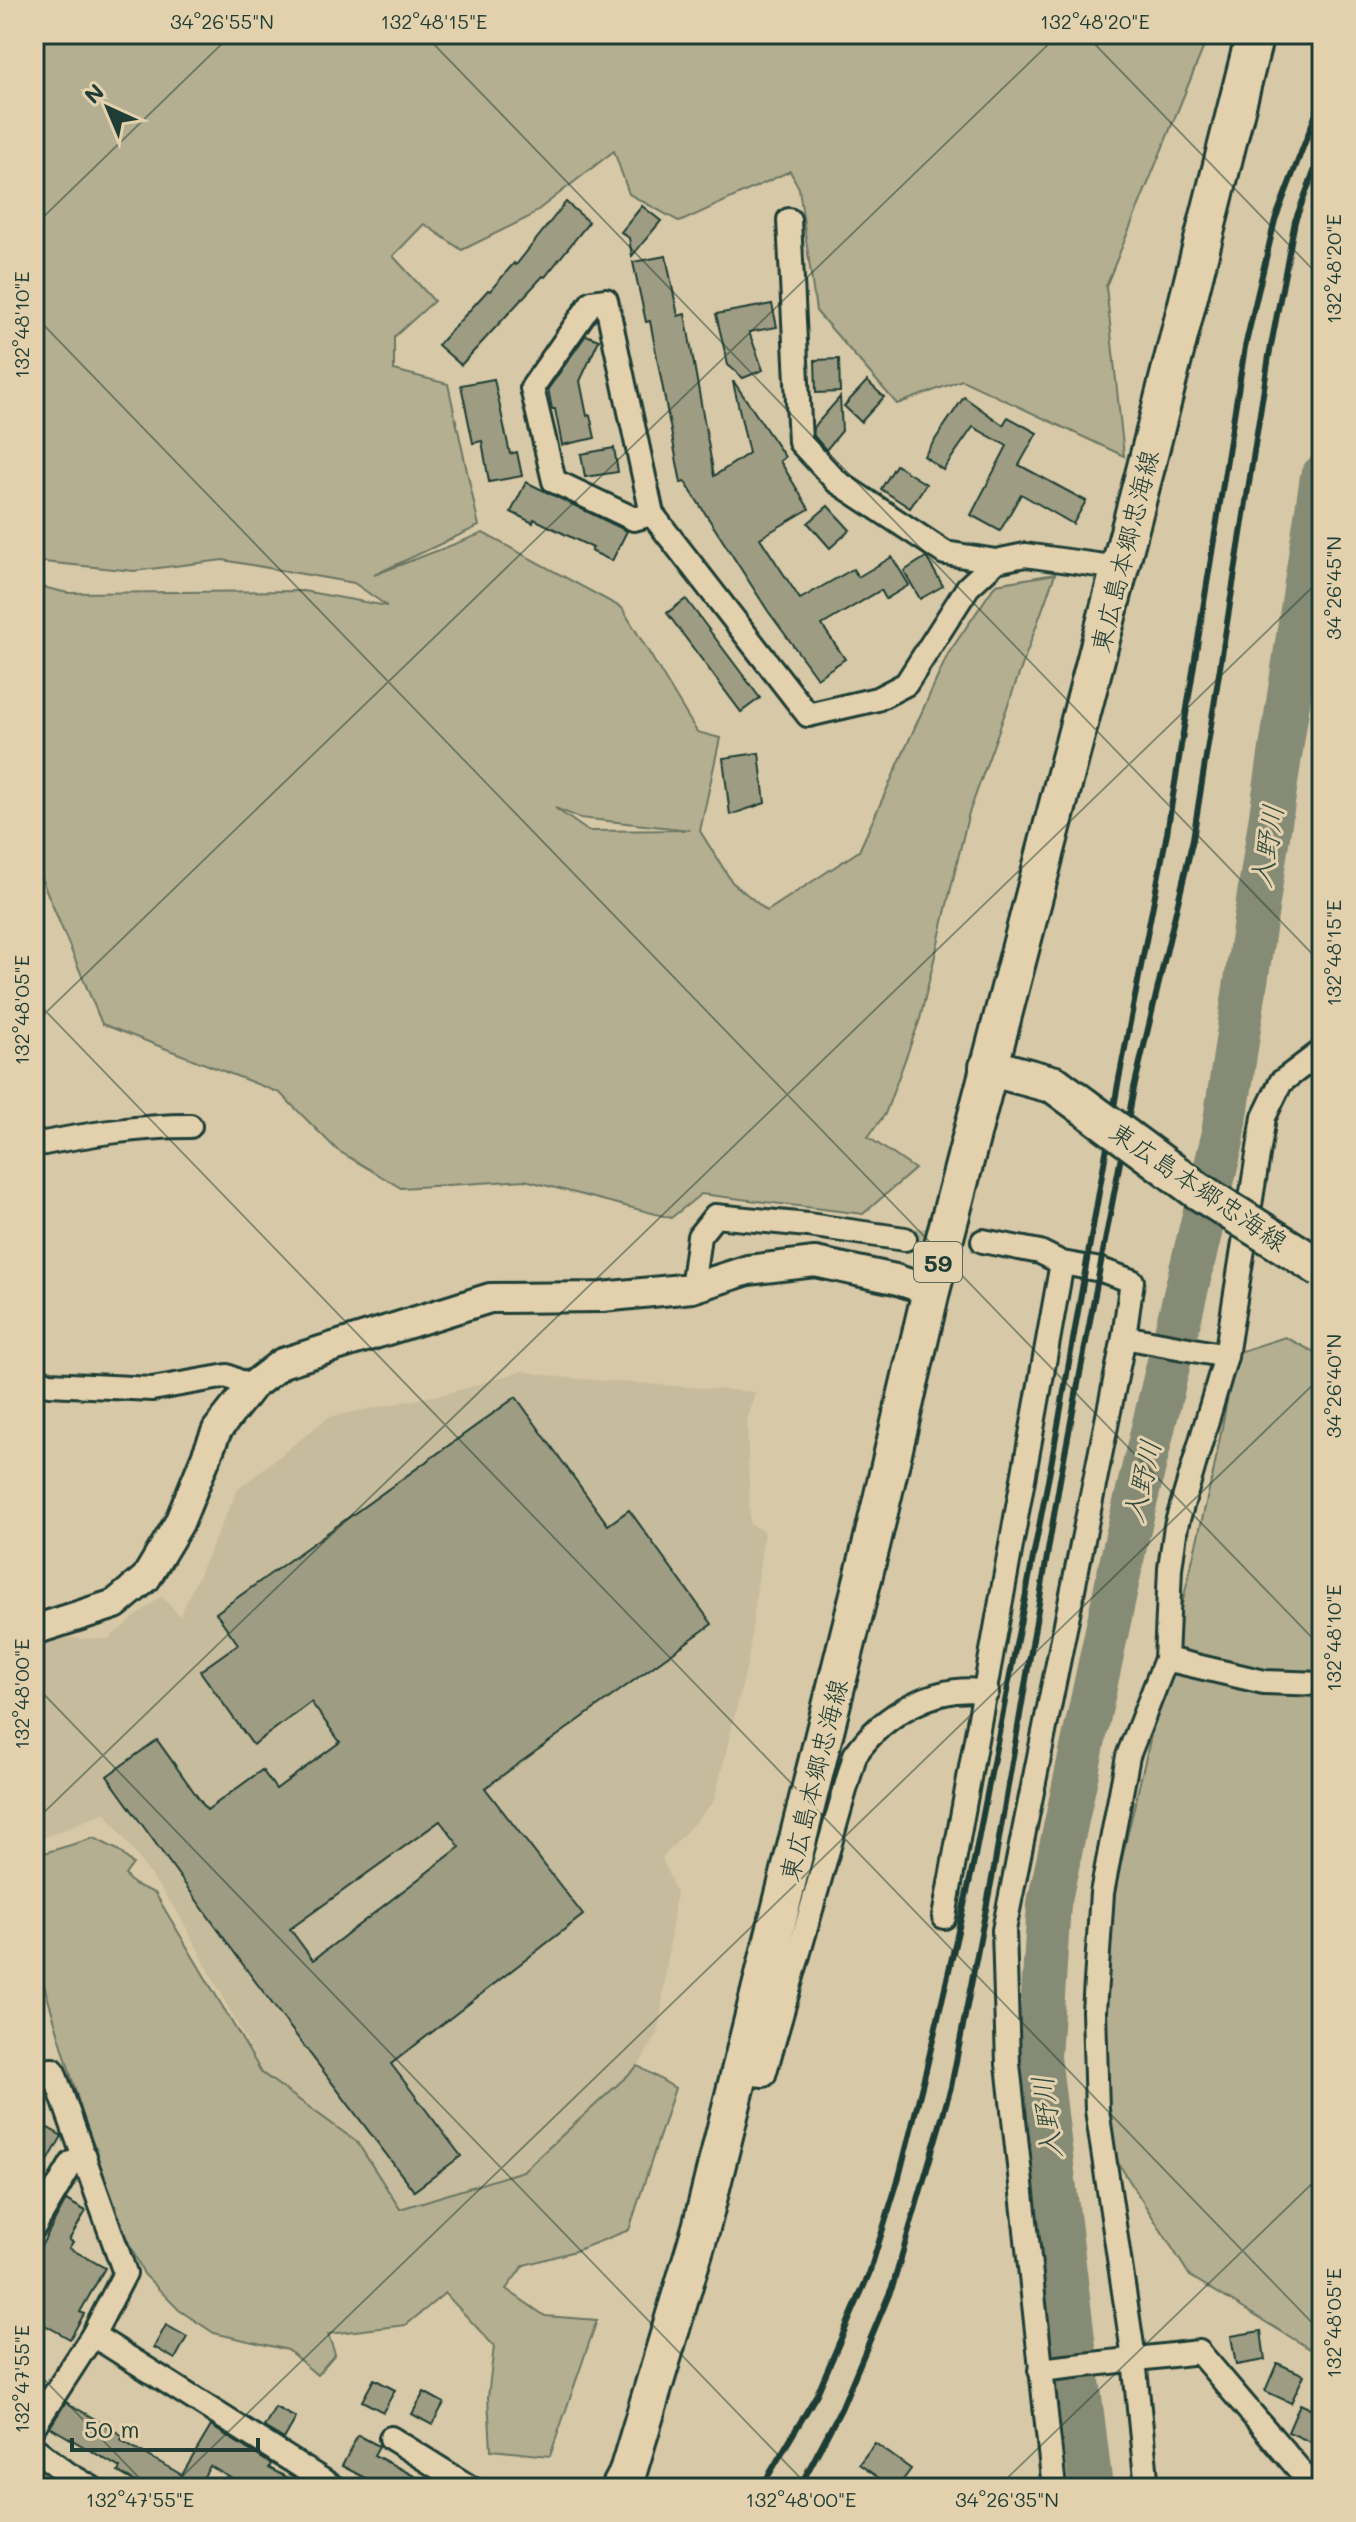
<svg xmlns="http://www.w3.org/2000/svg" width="1356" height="2522" viewBox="0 0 1356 2522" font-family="Mali,'Klee One',sans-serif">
<rect width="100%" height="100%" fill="#d7c8a7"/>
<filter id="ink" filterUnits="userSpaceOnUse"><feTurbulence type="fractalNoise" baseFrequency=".0125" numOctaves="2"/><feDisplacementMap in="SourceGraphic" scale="16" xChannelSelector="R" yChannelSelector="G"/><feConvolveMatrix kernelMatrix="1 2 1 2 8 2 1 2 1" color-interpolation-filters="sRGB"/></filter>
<g filter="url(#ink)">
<path fill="#c6bb9c" d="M522 1371 566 1378 755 1392 747 1421 750 1524 764 1531 748 1661 714 1801 662 1858 676 1893 658 2034 638 2066 523 2171 400 2209 357 2142 263 2073 179 1914 105 1812 34 1842V1645L54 1638 108 1639 161 1596 180 1616 238 1489 329 1417 453 1392Z"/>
<g fill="#b5af92" stroke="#6a7663" stroke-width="2" fill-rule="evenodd">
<path d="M34 34H1209L1106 286 1124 456 962 380 897 404 816 311 799 188 790 171 680 222 629 194 614 151 529 217 462 250 424 224 393 256 434 301 394 337V370L448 384 479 526 374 575 483 533 622 608 697 732 720 738 700 831 732 882 767 911 859 851 948 654 996 584 1055 574 968 816 920 1019 885 1114 868 1137 915 1169 863 1214 701 1194 671 1218 525 1180 401 1188 337 1150 280 1093 102 1024 34 861V585L68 593 303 591 387 606 354 583 223 560 134 571 34 561ZM555 808 580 818 690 830 588 831Z"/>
<path d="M1285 1337 1322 1356V2351L1315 2352 1190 2276 1089 2117 1115 1888 1214 1469 1236 1353Z"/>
<path d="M94 1838 118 1850 133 1864 125 1875 133 1884 155 1893 262 2073 357 2142 400 2209 523 2171 638 2066 675 2088 629 2230 575 2251 524 2265 506 2289 545 2316 597 2320 550 2456 491 2450 488 2397 494 2346 445 2293 406 2325 328 2334 335 2354 317 2375 288 2350 214 2333 179 2310 144 2274 109 2203 38 1965 34 1964V1856Z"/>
</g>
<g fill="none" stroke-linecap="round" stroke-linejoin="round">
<path stroke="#868b74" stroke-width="44" d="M1091 2488 1039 2057 1049 1904 1126 1541 1222 1141 1322 477"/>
</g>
<g fill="#9e9d83" stroke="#1f3d34" stroke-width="2" fill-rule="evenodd">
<path d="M566 202 589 222 545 277 543 276 461 365 438 345 488 290 490 291 514 263 516 265Z"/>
<path d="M642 206 661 221 632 256 629 238 621 232Z"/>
<path d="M666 256 678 316 685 314 714 476 749 453 733 382H734L785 457 780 461 809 509 760 538 800 599 853 569 858 577 892 557 909 585 886 599 881 590 822 625 845 659 817 678 768 611 685 482 681 483 650 321 646 322 633 262Z"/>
<path d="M772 304 777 327 749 332 763 370 743 378 728 365 716 314Z"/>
<path d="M586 335 599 340 580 381 587 416 590 415 595 438 562 445 555 409H552L548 389Z"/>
<path d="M839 359 840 392 816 393 815 360Z"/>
<path d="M494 379 510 454 517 452 522 476 489 482 482 441 473 443 461 385Z"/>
<path d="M867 381 884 397 861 422 844 406Z"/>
<path d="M840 397 842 431 826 450 814 436 813 428Z"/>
<path d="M964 397 1003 425 1008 417 1037 433 1019 465 1086 501 1073 524 1021 494 1000 531 971 515 1007 446 973 427 943 470 924 456Z"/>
<path d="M614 448 618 472 585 477 581 454Z"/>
<path d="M896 465 926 484 910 508 881 489Z"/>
<path d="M526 482 627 531 612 561 591 551 593 548 534 519 533 523 511 512Z"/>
<path d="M828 506 850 530 830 548 808 523Z"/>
<path d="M926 557 943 586 920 599 904 571Z"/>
<path d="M686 599 760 698 741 712 667 613Z"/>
<path d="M759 753 765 803 730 815 723 758Z"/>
<path d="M516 1397 608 1525 629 1510 712 1624 485 1788 583 1915 391 2064 461 2156 414 2191 252 1977 107 1776 157 1740 207 1810 262 1770 276 1789 340 1742 311 1702 253 1745 200 1671 238 1644 216 1613ZM440 1821 460 1847 313 1960 290 1929Z"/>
<path d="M34 2120 62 2136 48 2161 34 2153Z"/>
<path d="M66 2200 86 2211 69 2240 73 2242 69 2248 105 2268 80 2312 84 2314 70 2339 34 2319V2259Z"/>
<path d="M166 2325 187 2337 175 2359 154 2347Z"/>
<path d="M1261 2331 1265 2360 1236 2365 1231 2336Z"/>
<path d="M1277 2363 1304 2375 1291 2403 1265 2391Z"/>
<path d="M374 2379 395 2390 383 2412 362 2401Z"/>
<path d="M424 2392 444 2403 432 2425 412 2414Z"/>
<path d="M66 2402 123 2436 121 2440 182 2475 211 2426 271 2464 269 2468 306 2488H248L210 2466 199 2485 206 2488H146L118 2472 120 2468 50 2427Z"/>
<path d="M1300 2404 1322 2414V2427L1315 2444 1288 2432Z"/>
<path d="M275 2407 296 2418 284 2439 264 2427Z"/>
<path d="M358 2435 379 2446 374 2455 437 2488H384L342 2466Z"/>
<path d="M875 2443 911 2469 897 2488H893L859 2464Z"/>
</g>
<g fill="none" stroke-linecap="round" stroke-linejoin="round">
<path stroke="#b2ac90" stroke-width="22" stroke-dasharray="22 11" stroke-linecap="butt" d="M905 1239 983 1241"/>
<defs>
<g id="minor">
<path d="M789 220 800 442 836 481 945 553 996 561"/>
<path d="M652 514 634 519 554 481 532 388 592 302 606 300 652 514 808 715 877 699 906 684 968 587 996 561 1025 555 1119 568"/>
<path d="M34 1145C86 1135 137 1126 190 1126"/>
<path d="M983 1241 1040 1252 1062 1263 1101 1270 1132 1281 1124 1337 1226 1356 1264 1117 1281 1082 1322 1051"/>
<path d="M692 1288 699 1236 715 1216 808 1225 905 1239"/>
<path d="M34 1378 49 1384 152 1389 227 1376 251 1387"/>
<path d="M1166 1659 1264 1682 1322 1684"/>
<path d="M944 1917 1062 1263"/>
<path d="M34 2071 53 2070 125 2273 93 2335 335 2488"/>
<path d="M740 2073 764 2075 855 1755C883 1714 937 1683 987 1692"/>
<path d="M34 2227 72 2163 85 2156"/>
<path d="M1040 2370 1199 2352 1315 2488"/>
<path d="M34 2426 93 2335"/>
<path d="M391 2438 471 2488"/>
<path d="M34 2448 68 2474 92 2488"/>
<path d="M1054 2488 1008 2064 1004 1930 1124 1337"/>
<path d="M1147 2488 1134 2359 1097 2110 1094 2011 1102 1893 1128 1756 1166 1659 1170 1568 1176 1526 1226 1356"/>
</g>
<path id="tertiary" d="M34 1630 115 1604 146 1578 179 1523 217 1430 251 1387 282 1363 490 1298 602 1297 692 1288 748 1270 815 1262 895 1279 931 1291"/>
<g id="primary">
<path d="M988 1067 1055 1085"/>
<path d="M620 2488 627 2475 701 2228 872 1542 931 1291 1146 467 1255 34"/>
</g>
</defs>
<use href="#minor" stroke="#1f3d34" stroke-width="28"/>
<use href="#tertiary" stroke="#1f3d34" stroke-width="34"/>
<use href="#primary" stroke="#1f3d34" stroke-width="42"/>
<use href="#minor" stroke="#e3d1ae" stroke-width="22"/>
<use href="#tertiary" stroke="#e3d1ae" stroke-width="28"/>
<use href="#primary" stroke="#e3d1ae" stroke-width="36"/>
<g stroke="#1f3d34" stroke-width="6">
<path d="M761 2488 817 2394 869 2274 899 2177 926 2070 973 1866 1051 1465 1118 1084 1167 833 1245 347 1275 220 1322 98"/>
<path d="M799 2488 841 2409 893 2285 951 2087 994 1868 1061 1474 1134 1088 1193 839 1269 356 1295 221 1322 151"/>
</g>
<defs>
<path id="primary-bridge" d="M1055 1085 1197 1190 1322 1269"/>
</defs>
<use href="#primary-bridge" stroke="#1f3d34" stroke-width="42" stroke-linecap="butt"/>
<use href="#primary-bridge" stroke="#e3d1ae" stroke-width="36"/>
</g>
</g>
<path fill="none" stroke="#1f3d34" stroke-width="2" stroke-opacity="0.45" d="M424 34 1322 964M1085 34 1322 279M34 226 232 34M34 315 1322 1648M34 999 1322 2333M34 1024 1059 34M34 1684 810 2488M34 1822 1322 578M34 2369 149 2488M170 2488 1322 1376M997 2488 1322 2174"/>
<g text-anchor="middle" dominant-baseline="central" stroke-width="6" stroke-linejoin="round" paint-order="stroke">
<rect fill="#e3d1ae" stroke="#5a6959" stroke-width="2" x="914" y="1242" width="48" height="40" rx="6"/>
<g font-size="24" font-weight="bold" fill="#1f3d34">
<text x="938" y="1262">59</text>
</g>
<g font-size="26" fill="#1f3d34" stroke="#e3d1ae">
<text transform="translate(1124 551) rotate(-76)">東広島本郷忠海線</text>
<text transform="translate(1199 1186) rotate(34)">東広島本郷忠海線</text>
<text transform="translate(813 1780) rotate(-76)">東広島本郷忠海線</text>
</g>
<g font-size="28" font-style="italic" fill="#2e493e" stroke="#e3d1ae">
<text transform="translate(1266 846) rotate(-81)">入野川</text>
<text transform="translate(1141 1481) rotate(-77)">入野川</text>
<text transform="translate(1046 2118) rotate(-97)">入野川</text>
</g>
</g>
<rect width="1356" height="2522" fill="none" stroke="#e3d1ae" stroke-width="88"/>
<g transform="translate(108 108) rotate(316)" stroke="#e3d1ae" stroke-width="6" paint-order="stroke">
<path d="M0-6L14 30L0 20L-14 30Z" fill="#1f3d34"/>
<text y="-12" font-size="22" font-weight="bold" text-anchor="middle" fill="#1f3d34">N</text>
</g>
<path d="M72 2438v12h186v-12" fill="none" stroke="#1f3d34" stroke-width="4"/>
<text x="84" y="2438" font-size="24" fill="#1f3d34" stroke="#e3d1ae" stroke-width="6" paint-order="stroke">50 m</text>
<rect x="44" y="44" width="1268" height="2434" fill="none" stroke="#1f3d34" stroke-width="3"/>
<g font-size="20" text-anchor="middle" fill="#1f3d34">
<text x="222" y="29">34°26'55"N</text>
<text x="434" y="29">132°48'15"E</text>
<text x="1095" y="29">132°48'20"E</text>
<text transform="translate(1334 269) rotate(-90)" y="7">132°48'20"E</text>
<text transform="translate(22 325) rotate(-90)" y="7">132°48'10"E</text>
<text transform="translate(1334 588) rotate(-90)" y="7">34°26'45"N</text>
<text transform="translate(1334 953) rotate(-90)" y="7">132°48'15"E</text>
<text transform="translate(22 1010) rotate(-90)" y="7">132°48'05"E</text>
<text transform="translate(1334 1386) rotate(-90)" y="7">34°26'40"N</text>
<text transform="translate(1334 1638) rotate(-90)" y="7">132°48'10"E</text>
<text transform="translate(22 1694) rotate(-90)" y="7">132°48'00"E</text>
<text transform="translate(1334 2323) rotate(-90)" y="7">132°48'05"E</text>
<text transform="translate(22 2379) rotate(-90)" y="7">132°47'55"E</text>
<text x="140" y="2507">132°47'55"E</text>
<text x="801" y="2507">132°48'00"E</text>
<text x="1007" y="2507">34°26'35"N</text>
</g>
</svg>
